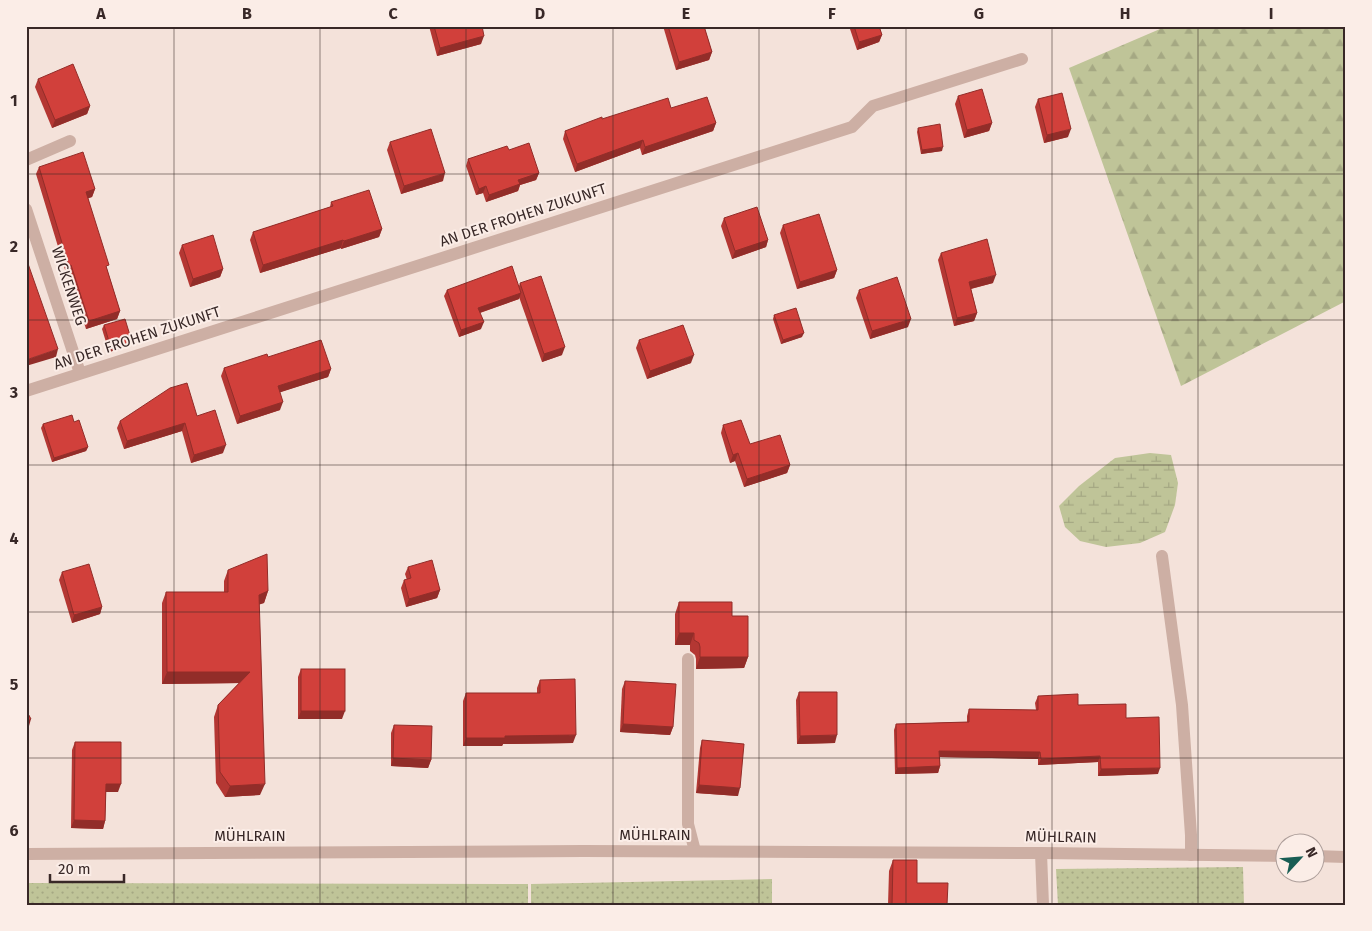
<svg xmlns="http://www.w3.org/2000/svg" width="1372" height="931" viewBox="0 0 1372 931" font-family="'Fira Sans',sans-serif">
<defs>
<pattern id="grass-dots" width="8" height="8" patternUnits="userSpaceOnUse" patternTransform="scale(1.25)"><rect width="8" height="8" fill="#bfc498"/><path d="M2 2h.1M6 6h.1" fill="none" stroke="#a5a883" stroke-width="1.8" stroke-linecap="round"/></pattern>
<pattern id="forest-firs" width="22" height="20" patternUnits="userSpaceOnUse" patternTransform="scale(1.25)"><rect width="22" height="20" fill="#bfc498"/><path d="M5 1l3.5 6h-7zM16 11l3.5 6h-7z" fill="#a5a883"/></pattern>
<pattern id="wetland-marsh" width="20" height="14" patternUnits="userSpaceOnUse" patternTransform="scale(1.25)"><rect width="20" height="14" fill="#bfc498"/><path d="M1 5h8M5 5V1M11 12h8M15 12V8" fill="none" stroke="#a5a883"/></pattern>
</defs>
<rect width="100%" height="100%" fill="#f4e2da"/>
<g fill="url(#grass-dots)">
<path d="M1243 867 1244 905H1058L1056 869Z"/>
<path d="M772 879V905H531V884Z"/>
<path d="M26 883 528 884V905H26Z"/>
</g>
<path fill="url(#forest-firs)" d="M1167 26H1346V301L1181 386 1069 68Z"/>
<path fill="url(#wetland-marsh)" d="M1150 453 1171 455 1178 483 1175 505 1165 532 1140 543 1106 547 1080 541 1065 527 1059 506 1079 486 1115 458Z"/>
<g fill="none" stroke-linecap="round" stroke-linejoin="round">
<g stroke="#cdafa4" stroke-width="12">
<path d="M26 160 70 141"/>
<path d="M26 209 80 373"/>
<path d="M26 391 852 127 873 106 1022 59"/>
<path d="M1162 556 1182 705 1191 835V855"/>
<path d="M688 659V824L695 851"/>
<path d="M1041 853 1043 905"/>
<path d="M26 854 583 851 1041 853 1284 856"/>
<path d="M1314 856 1346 857"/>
</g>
</g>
<g fill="#b43733">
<path d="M429 26H482L481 44 437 56Z"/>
<path d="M663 26H704L712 52 709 60 676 70Z"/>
<path d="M849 26H879L882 35 879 42 857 50Z"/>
<path d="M38 79 90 106 87 114 52 128 35 87Z"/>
<path d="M958 96 992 123 989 131 964 138 955 104Z"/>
<path d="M1038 99 1068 137 1044 143 1035 107Z"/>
<path d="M671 108 716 123 713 131 642 155 640 148 575 172 563 139 565 131 602 119Z"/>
<path d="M918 128 942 151 921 154 917 132Z"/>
<path d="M390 142 443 181 401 194 387 150Z"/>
<path d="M509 150 539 173 536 180 520 185 518 191 486 202 483 193 476 195 466 166 468 159Z"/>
<path d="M39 167 95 189 92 197 88 198 107 269 120 311 117 319 86 329 68 273H66L36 174Z"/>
<path d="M331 202 382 229 379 237 341 249V248L260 273 250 240 253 232 330 207Z"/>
<path d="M724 218 768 240 766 247 732 259 721 226Z"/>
<path d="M783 225 837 270 834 278 797 289 780 233Z"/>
<path d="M182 245 223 269 220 277 190 287 179 253Z"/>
<path d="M941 253 993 283 971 289 977 313 974 321 954 326 938 260Z"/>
<path d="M520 283 562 355 542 362 519 297V299L480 313 481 329 459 337 444 296 447 290 519 286Z"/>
<path d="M859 290 908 327 870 339 856 298Z"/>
<path d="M774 315 802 337 781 344 773 319Z"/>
<path d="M104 325 130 346 109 352 102 329Z"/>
<path d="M639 340 691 363 647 379 636 348Z"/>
<path d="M268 357 331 369 328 377 280 392V410L237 424 221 376 224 368Z"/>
<path d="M197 416 223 453 191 463 182 431 124 449 117 428 120 421Z"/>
<path d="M74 422 88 447 86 451 52 462 41 428 43 424Z"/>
<path d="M723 425 750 444 790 465 787 473 744 487 735 461 730 463 721 433Z"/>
<path d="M408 567 440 590 437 598 406 607 401 588 404 580H407L405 574Z"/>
<path d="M228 570 268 591 264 603 259 604 260 795 225 797 216 783 214 717 218 705 239 683 162 684V603L166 592H224V581Z"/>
<path d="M62 572 102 607 100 614 72 623 59 580Z"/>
<path d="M679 602 732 616 748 657 744 668 696 669V659L695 655 690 651V645H675V614Z"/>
<path d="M301 669 342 719H298V677Z"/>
<path d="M540 680 573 743 503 744 502 746H463V701L466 693H537V688Z"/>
<path d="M625 681 673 727 670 735 620 732 622 689Z"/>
<path d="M799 692 835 743 797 744 796 700Z"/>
<path d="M1038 696 1078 705 1126 718 1158 774 1098 776V762L1038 765V759L940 757V766L938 773 895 774 894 730 896 724 967 722V716L969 709 1036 710 1035 703Z"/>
<path d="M394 725 431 760 428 768 391 766V733Z"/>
<path d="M702 740 738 796 696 793 700 748Z"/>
<path d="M75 742 118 792H106L105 821 103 829 71 828 72 750Z"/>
<path d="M893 860 917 883 947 905H888L889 871Z"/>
</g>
<g fill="#922d29">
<path d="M882 35 879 42 857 50 859 42Z"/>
<path d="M484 36 481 44 437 56 440 48Z"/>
<path d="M712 52 709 60 676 70 679 62Z"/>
<path d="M90 106 87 114 52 128 55 120Z"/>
<path d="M716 123 713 131 642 155 645 147Z"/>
<path d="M992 123 989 131 964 138 967 130Z"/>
<path d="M1071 129 1068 137 1044 143 1047 135Z"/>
<path d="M643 140 640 148 575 172 577 164Z"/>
<path d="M943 147 942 151 921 154 922 150Z"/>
<path d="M445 173 443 181 401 194 404 186Z"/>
<path d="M539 173 536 180 520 185 518 191 486 202 489 195 518 180Z"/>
<path d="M486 186 483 193 476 195 479 189Z"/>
<path d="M95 189 92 197 83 200 86 192Z"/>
<path d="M382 229 379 237 341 249 344 241Z"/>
<path d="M343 240 341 248 260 273 263 265Z"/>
<path d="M768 240 766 247 732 259 735 251Z"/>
<path d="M71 265 68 273H66L69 266Z"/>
<path d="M223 269 220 277 190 287 193 279Z"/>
<path d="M837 270 834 278 797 289 800 282Z"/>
<path d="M996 275 993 283 966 290 969 282Z"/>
<path d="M521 293 519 299 476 314 478 308Z"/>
<path d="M120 311 117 319 86 329 89 321Z"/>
<path d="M977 313 974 321 954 326 957 318Z"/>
<path d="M911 319 908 327 870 339 872 331Z"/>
<path d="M484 322 481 329 459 337 461 330Z"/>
<path d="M804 333 802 337 781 344 783 340Z"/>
<path d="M132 342 130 346 109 352 111 348Z"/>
<path d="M565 347 562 355 542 362 544 354Z"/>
<path d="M58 349 56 357 26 366V360Z"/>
<path d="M694 355 691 363 647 379 650 371Z"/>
<path d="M331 369 328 377 275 394 278 386Z"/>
<path d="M283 402 280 410 237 424 240 416Z"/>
<path d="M185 423 182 431 124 449 127 441Z"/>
<path d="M226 445 223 453 191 463 194 455Z"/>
<path d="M88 447 86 451 52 462 54 458Z"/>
<path d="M738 453 735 461 730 463 733 455Z"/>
<path d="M790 465 787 473 744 487 747 479Z"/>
<path d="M440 590 437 598 406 607 409 599Z"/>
<path d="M268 591 264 603 255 606 259 595Z"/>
<path d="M102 607 100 614 72 623 74 615Z"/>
<path d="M679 633H694L690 645H675Z"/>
<path d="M700 657H748L744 668 696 669Z"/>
<path d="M167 672H250L245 683 162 684Z"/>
<path d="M301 711H345L342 719H298Z"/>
<path d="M31 719 29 726 26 727V722Z"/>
<path d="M623 724 673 727 670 735 620 732Z"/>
<path d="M576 735 573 743 503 744 502 746H463L466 738 505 736Z"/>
<path d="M837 735 835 743 797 744 800 736Z"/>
<path d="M939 751 1040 752 1038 759 937 757Z"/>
<path d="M1100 756 1098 762 1038 765 1041 759Z"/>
<path d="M393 758 431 760 428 768 391 766Z"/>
<path d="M940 766 938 773 895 774 897 768Z"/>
<path d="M1160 768 1158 774 1098 776 1101 769Z"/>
<path d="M106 784H121L118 792H103Z"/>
<path d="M265 784 260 795 225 797 230 786Z"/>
<path d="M699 785 740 788 738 796 696 793Z"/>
<path d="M74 820 105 821 103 829 71 828Z"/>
</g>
<g fill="#d1403b" stroke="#922d29">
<path d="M434 26H482L484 36 440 48Z"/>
<path d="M668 26H704L712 52 679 62Z"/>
<path d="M854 26H879L882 35 859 42Z"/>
<path d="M73 64 90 106 55 120 38 79Z"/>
<path d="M982 89 992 123 967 130 958 96Z"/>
<path d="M1062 93 1071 129 1047 135 1038 99Z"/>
<path d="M707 97 716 123 645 147 643 140 577 164 565 131 602 117V119L668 98 671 108Z"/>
<path d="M940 124 943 147 922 150 918 128Z"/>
<path d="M431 129 445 173 404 186 390 142Z"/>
<path d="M529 143 539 173 518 180 520 184 489 195 486 186 479 189 468 159 507 146 509 150Z"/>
<path d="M83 152 95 189 86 192 109 265 106 266 120 311 89 321 71 265 69 266 39 167Z"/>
<path d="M369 190 382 229 344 241 343 240 263 265 253 232 333 206 331 202Z"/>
<path d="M757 207 768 240 735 251 724 218Z"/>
<path d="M819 214 837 270 800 282 783 225Z"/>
<path d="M213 235 223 269 193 279 182 245Z"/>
<path d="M987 239 996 275 969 282 977 313 957 318 941 253Z"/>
<path d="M26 258 58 349 26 360Z"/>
<path d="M512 266 521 293 478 308 484 322 461 330 447 290Z"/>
<path d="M541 276 565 347 544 354 520 283Z"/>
<path d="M897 277 911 319 872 331 859 290Z"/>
<path d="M796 308 804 333 783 340 774 315Z"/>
<path d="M125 319 132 342 111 348 104 325Z"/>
<path d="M683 325 694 355 650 371 639 340Z"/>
<path d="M321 340 331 369 278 386 283 402 240 416 224 368 267 354 268 357Z"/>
<path d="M187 383 197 416 215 410 226 445 194 455 185 423 127 441 120 421 170 388Z"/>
<path d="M72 415 74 422 79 420 88 447 54 458 43 424Z"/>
<path d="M741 420 750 444 780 435 790 465 747 479 738 453 733 455 723 425Z"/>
<path d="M267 554 268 591 259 595 265 784 230 786 220 772 218 705 250 672H167L166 592H228V570Z"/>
<path d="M432 560 440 590 409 599 404 580 411 578 408 567Z"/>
<path d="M89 564 102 607 74 615 62 572Z"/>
<path d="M679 602H732V616H748V657H700V647L699 643 694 640V633H679Z"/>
<rect x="301" y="669" width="44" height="42"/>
<path d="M575 679 576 735 505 736V738H466V693H540V680Z"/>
<path d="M625 681 676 684 673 727 623 724Z"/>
<path d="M799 692H837V735L800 736Z"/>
<path d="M1078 694V705L1126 704V718L1159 717 1160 768 1101 769 1100 756 1041 759 1040 752 939 751 940 766 897 768 896 724 969 722V709L1038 710V696Z"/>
<path d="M26 710 31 719 26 722Z"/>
<path d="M394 725 432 726 431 760 393 758Z"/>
<path d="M702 740 744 744 740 788 699 785Z"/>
<path d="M75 742H121V784H106L105 821 74 820Z"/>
<path d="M893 860H917V883H948L947 905H892Z"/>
</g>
<path fill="none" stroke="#382827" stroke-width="1" stroke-opacity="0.55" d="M174 26V905M320 26V905M466 26V905M613 26V905M759 26V905M906 26V905M1052 26V905M1198 26V905M26 174H1346M26 320H1346M26 465H1346M26 612H1346M26 758H1346"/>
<g text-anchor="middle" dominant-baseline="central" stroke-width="4" stroke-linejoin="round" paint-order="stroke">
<g font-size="15" fill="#382827" stroke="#fbede7">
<text transform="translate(523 215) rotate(-18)">AN DER FROHEN ZUKUNFT</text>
<text transform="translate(69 286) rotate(72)">WICKENWEG</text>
<text transform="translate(137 338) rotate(-18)">AN DER FROHEN ZUKUNFT</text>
<text x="655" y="835">MÜHLRAIN</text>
<text x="250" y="836">MÜHLRAIN</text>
<text transform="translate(1061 837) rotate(1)">MÜHLRAIN</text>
</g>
</g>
<rect width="1372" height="931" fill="none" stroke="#fbede7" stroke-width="55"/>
<g transform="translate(1300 858) rotate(64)"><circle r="24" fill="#fbede7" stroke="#ad9e9a"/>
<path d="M0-4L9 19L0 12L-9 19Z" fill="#185d54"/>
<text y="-8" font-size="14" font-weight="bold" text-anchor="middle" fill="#382827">N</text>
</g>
<path d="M50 874v8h74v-8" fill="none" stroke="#382827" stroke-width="2.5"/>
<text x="58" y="874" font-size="15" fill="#382827" stroke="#fbede7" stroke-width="4" paint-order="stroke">20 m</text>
<rect x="28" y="28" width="1316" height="876" fill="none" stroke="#382827" stroke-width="2"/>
<g font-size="16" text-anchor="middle" font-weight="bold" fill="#382827">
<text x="101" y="19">A</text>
<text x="247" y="19">B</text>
<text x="393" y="19">C</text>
<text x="540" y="19">D</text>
<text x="686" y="19">E</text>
<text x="832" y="19">F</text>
<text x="979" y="19">G</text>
<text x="1125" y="19">H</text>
<text x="1271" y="19">I</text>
<text x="14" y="106">1</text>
<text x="14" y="252">2</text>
<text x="14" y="398">3</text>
<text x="14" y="544">4</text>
<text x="14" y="690">5</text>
<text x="14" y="836">6</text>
</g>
</svg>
